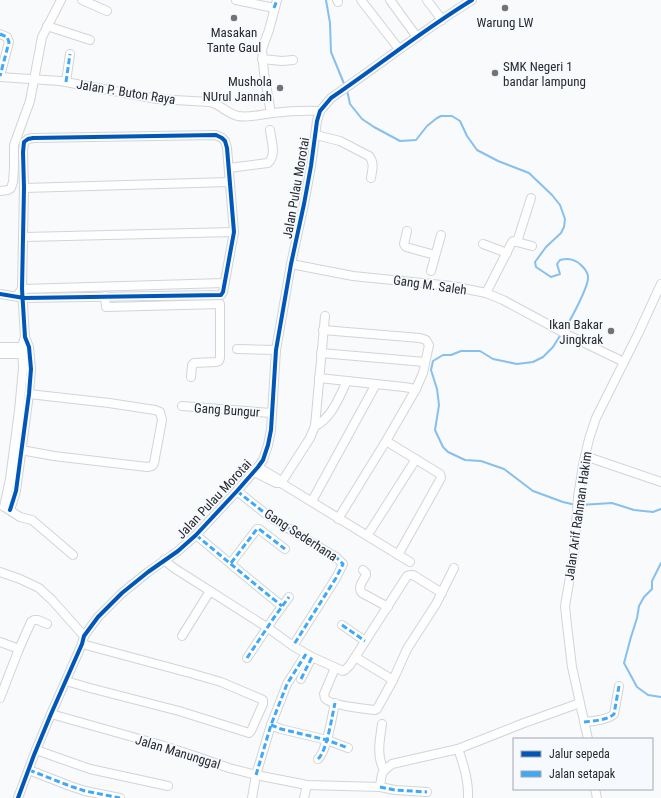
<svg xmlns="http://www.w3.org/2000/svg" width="661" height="798" viewBox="0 0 661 798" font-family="'Roboto Condensed',sans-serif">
<rect width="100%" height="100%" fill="#f8fafc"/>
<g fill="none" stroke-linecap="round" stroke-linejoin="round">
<g stroke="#87bfed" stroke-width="2">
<path d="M326 0 330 23 331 52 345 86"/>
<path d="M347 90 350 104 362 119 374 127 400 141 416 140 427 126 437 118 441 116H452L460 121 467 136 477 150 498 161 529 173 552 195 560 205 565 219 564 227 561 233 546 247 535 262 536 267 551 277 560 274 557 264 560 260C569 258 575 259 582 266 585 269 588 273 588 277 589 286 570 321 564 330"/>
<path d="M561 334 553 347 543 357 533 362 517 364 493 359 480 351H461L451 355H443L433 361 431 370 437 389 439 405 435 430 443 447 448 452 465 460 481 461 504 469 533 491 563 502 576 505"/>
<path d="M580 505 612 503 634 510 653 512 661 509"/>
<path d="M661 563 652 581V589L644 597 639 606 637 618 631 637 624 663 637 687 648 695 661 697"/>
</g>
<defs>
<g id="minor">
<path d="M82 0 107 11"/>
<path d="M236 0 274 8"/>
<path d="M337 0 338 2"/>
<path d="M361 0 399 49"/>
<path d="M390 0 417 37"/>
<path d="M427 0 442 20"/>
<path d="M47 26 90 40"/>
<path d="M0 34 7 37 9 42 0 76"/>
<path d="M262 59 282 61 293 60"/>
<path d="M0 77 60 81 157 99 210 102C221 105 228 114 238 116 250 118 262 114 273 113 289 111 304 110 320 111"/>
<path d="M66 82 70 54"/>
<path d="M271 113 264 73 262 49 269 30 277 0"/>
<path d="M316 135 340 141 369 156C375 163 372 170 371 178"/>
<path d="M229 168 268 163C277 155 271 140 270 130"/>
<path d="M24 188 229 182"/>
<path d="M0 191 8 190 11 188 13 182 14 168V145L30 101 42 37 61 0"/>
<path d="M407 231 404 244 406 247 435 255"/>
<path d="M24 237 234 232"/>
<path d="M517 242 531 198"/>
<path d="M483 244 507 253"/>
<path d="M291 264 353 276 452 286 486 293 503 300 568 335 624 362"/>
<path d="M431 271 441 235"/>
<path d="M19 293 22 289 224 283"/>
<path d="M486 293 511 244 513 241 532 246"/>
<path d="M0 294 24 298 221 295 223 292 234 232 227 148 225 141 222 138 216 135 33 138 28 139 24 142 23 152 24 188 22 289 25 337 29 347 31 369 29 394 16 491 10 510"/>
<path d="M105 296 106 307 220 304V358L219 361 216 362 194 363 192 365 191 377"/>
<path d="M323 330 420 338 426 340 429 345 423 373 416 389 386 441 338 519"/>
<path d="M0 347H28"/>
<path d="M237 349 276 350"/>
<path d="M321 353 425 362"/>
<path d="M0 354H26"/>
<path d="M319 378 404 387 416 389"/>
<path d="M182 406 271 413"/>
<path d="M315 426C332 418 339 397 347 381"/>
<path d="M386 441 440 474 441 478 398 555"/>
<path d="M21 450 54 456 147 467 152 466 154 463 162 420 160 412 155 410 109 403 29 394"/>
<path d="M585 456 661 482"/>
<path d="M258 467 278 479 281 483 410 562"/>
<path d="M254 472 276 483H281L310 438 315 426 325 316"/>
<path d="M237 491 266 514 294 532 336 557 343 564 336 578 293 646"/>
<path d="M312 501 376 384"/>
<path d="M4 507 10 479 19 411 23 368 22 346 25 337"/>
<path d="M6 508 20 517 32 520 73 555"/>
<path d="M196 535C225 559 253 583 282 606"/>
<path d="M367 536 416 459"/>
<path d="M164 560 174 568 268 628 293 646 312 657 343 671 345 670 350 665 407 576 410 575H413L442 593"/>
<path d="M231 563 257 529H259L285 549"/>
<path d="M363 570 366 573V575C363 581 357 587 362 593L388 607"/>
<path d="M0 572 20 579 39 588 52 600 84 636"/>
<path d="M342 625 365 641"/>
<path d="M182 636 210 591"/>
<path d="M0 642 19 649"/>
<path d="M355 657 393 680"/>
<path d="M247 658 273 619 289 597"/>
<path d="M335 668 324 694C325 696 324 697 325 698 328 705 367 709 375 710L377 709 393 680 407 649 436 604 454 568"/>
<path d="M301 679 312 657"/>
<path d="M66 681 90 688 179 711 246 732 249 733 251 731 263 704V700L261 699 221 682 190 673 82 644"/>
<path d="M0 698 19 649 31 622 34 620H38L47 624"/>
<path d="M51 714 161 745 195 756 229 768 256 775 307 785 380 787 395 790 427 792"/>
<path d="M584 722C593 721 608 720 614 714L619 686"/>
<path d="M382 724C380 739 376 756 384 770"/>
<path d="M271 725 281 729 327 740 348 748"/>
<path d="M588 739 572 667 567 625 565 606 574 554 578 497 583 465 589 439 596 418 638 334 661 284"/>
<path d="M458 749C464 765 469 781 468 798"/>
<path d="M36 750 90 769 168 786"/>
<path d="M318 759C327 751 332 716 335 703"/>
<path d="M29 770 70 786 85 791 120 798"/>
<path d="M380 787C382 773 380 773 392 764L458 749 524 723 580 703"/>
<path d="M595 789 597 798"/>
<path d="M18 798 34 755 51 714 82 644 84 636 98 617 122 593 148 572 178 551 196 535 237 491 258 467 263 460 268 445 271 430 276 350 291 264 304 204 311 166 317 121 320 111 331 98C378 66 423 30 472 0"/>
<path d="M252 798 256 775 271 725 287 684 306 654"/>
<path d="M304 798 307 785"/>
</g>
</defs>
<use href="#minor" stroke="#d3d4d7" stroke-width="10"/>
<use href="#minor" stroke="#fefeff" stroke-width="8"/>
<g stroke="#3fa9f5" stroke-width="3" stroke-dasharray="6 3" stroke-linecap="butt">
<path d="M274 8 277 0"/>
<path d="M0 34 7 37 9 42 0 76"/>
<path d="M66 82 70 54"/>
<path d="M237 491 266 514 294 532 336 557 343 564 336 578 293 646"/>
<path d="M196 535C225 559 253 583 282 606"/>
<path d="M231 563 257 529H259L285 549"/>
<path d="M342 625 365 641"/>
<path d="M247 658 273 619 289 597"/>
<path d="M301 679 312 657"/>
<path d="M584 722C593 721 608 720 614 714L619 686"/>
<path d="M271 725 281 729 327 740 348 748"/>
<path d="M318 759C327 751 332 716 335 703"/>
<path d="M29 770 70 786 85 791 120 798"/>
<path d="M256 775 271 725 287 684 306 654"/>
<path d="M380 787 395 790 427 792"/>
</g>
<defs>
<g id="cycleway">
<path d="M0 294 24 298 221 295 223 292 234 232 227 148 225 141 222 138 216 135 33 138 28 139 24 142 23 152 24 188 22 289 25 337 29 347 31 369 29 394 16 491 10 510"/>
<path d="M18 798 34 755 51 714 82 644 84 636 98 617 122 593 148 572 178 551 196 535 237 491 258 467 263 460 268 445 271 430 276 350 291 264 304 204 311 166 317 121 320 111 331 98C378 66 423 30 472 0"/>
</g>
</defs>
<use href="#cycleway" stroke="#f6f9fe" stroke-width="6"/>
<use href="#cycleway" stroke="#0057b8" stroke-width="4"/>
</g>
<g fill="#717375" stroke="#f6f9fe" stroke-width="1.5">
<circle cx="505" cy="8" r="4"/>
<circle cx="234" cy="18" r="4"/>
<circle cx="495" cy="73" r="4"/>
<circle cx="280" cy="88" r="4"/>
<circle cx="611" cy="331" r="4"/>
</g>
<g text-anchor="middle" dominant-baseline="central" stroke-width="3.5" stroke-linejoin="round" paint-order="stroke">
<g font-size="13" fill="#282a2d" stroke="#f6f9fe">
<text x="505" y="22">Warung LW</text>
<text x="234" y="32">Masakan<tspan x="234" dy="15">Tante Gaul</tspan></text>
<text x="503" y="66" text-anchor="start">SMK Negeri 1<tspan x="503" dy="15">bandar lampung</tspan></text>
<text x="272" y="81" text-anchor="end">Mushola<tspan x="272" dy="15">NUrul Jannah</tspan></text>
<text x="603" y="324" text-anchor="end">Ikan Bakar<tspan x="603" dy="15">Jingkrak</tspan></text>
</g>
<g font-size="13" fill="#282a2d" stroke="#f6f9fe">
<text transform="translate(126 92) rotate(9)">Jalan P. Buton Raya</text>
<text transform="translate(296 188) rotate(-80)">Jalan Pulau Morotai</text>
<text transform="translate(430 285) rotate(8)">Gang M. Saleh</text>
<text transform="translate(227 410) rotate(4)">Gang Bungur</text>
<text transform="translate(214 499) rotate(-47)">Jalan Pulau Morotai</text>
<text transform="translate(578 516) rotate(-82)">Jalan Arif Rahman Hakim</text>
<text transform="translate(301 535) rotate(33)">Gang Sederhana</text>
<text transform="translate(178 752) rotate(17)">Jalan Manunggal</text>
</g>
</g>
<rect x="513" y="738" width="140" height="52" fill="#f6f9fe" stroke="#a4a6aa"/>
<rect x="521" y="751" width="20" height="6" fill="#0057b8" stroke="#a4a6aa"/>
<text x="549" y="758" font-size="12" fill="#282a2d">Jalur sepeda</text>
<rect x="521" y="771" width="20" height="6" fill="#3fa9f5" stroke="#a4a6aa"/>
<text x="549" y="778" font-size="12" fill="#282a2d">Jalan setapak</text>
</svg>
